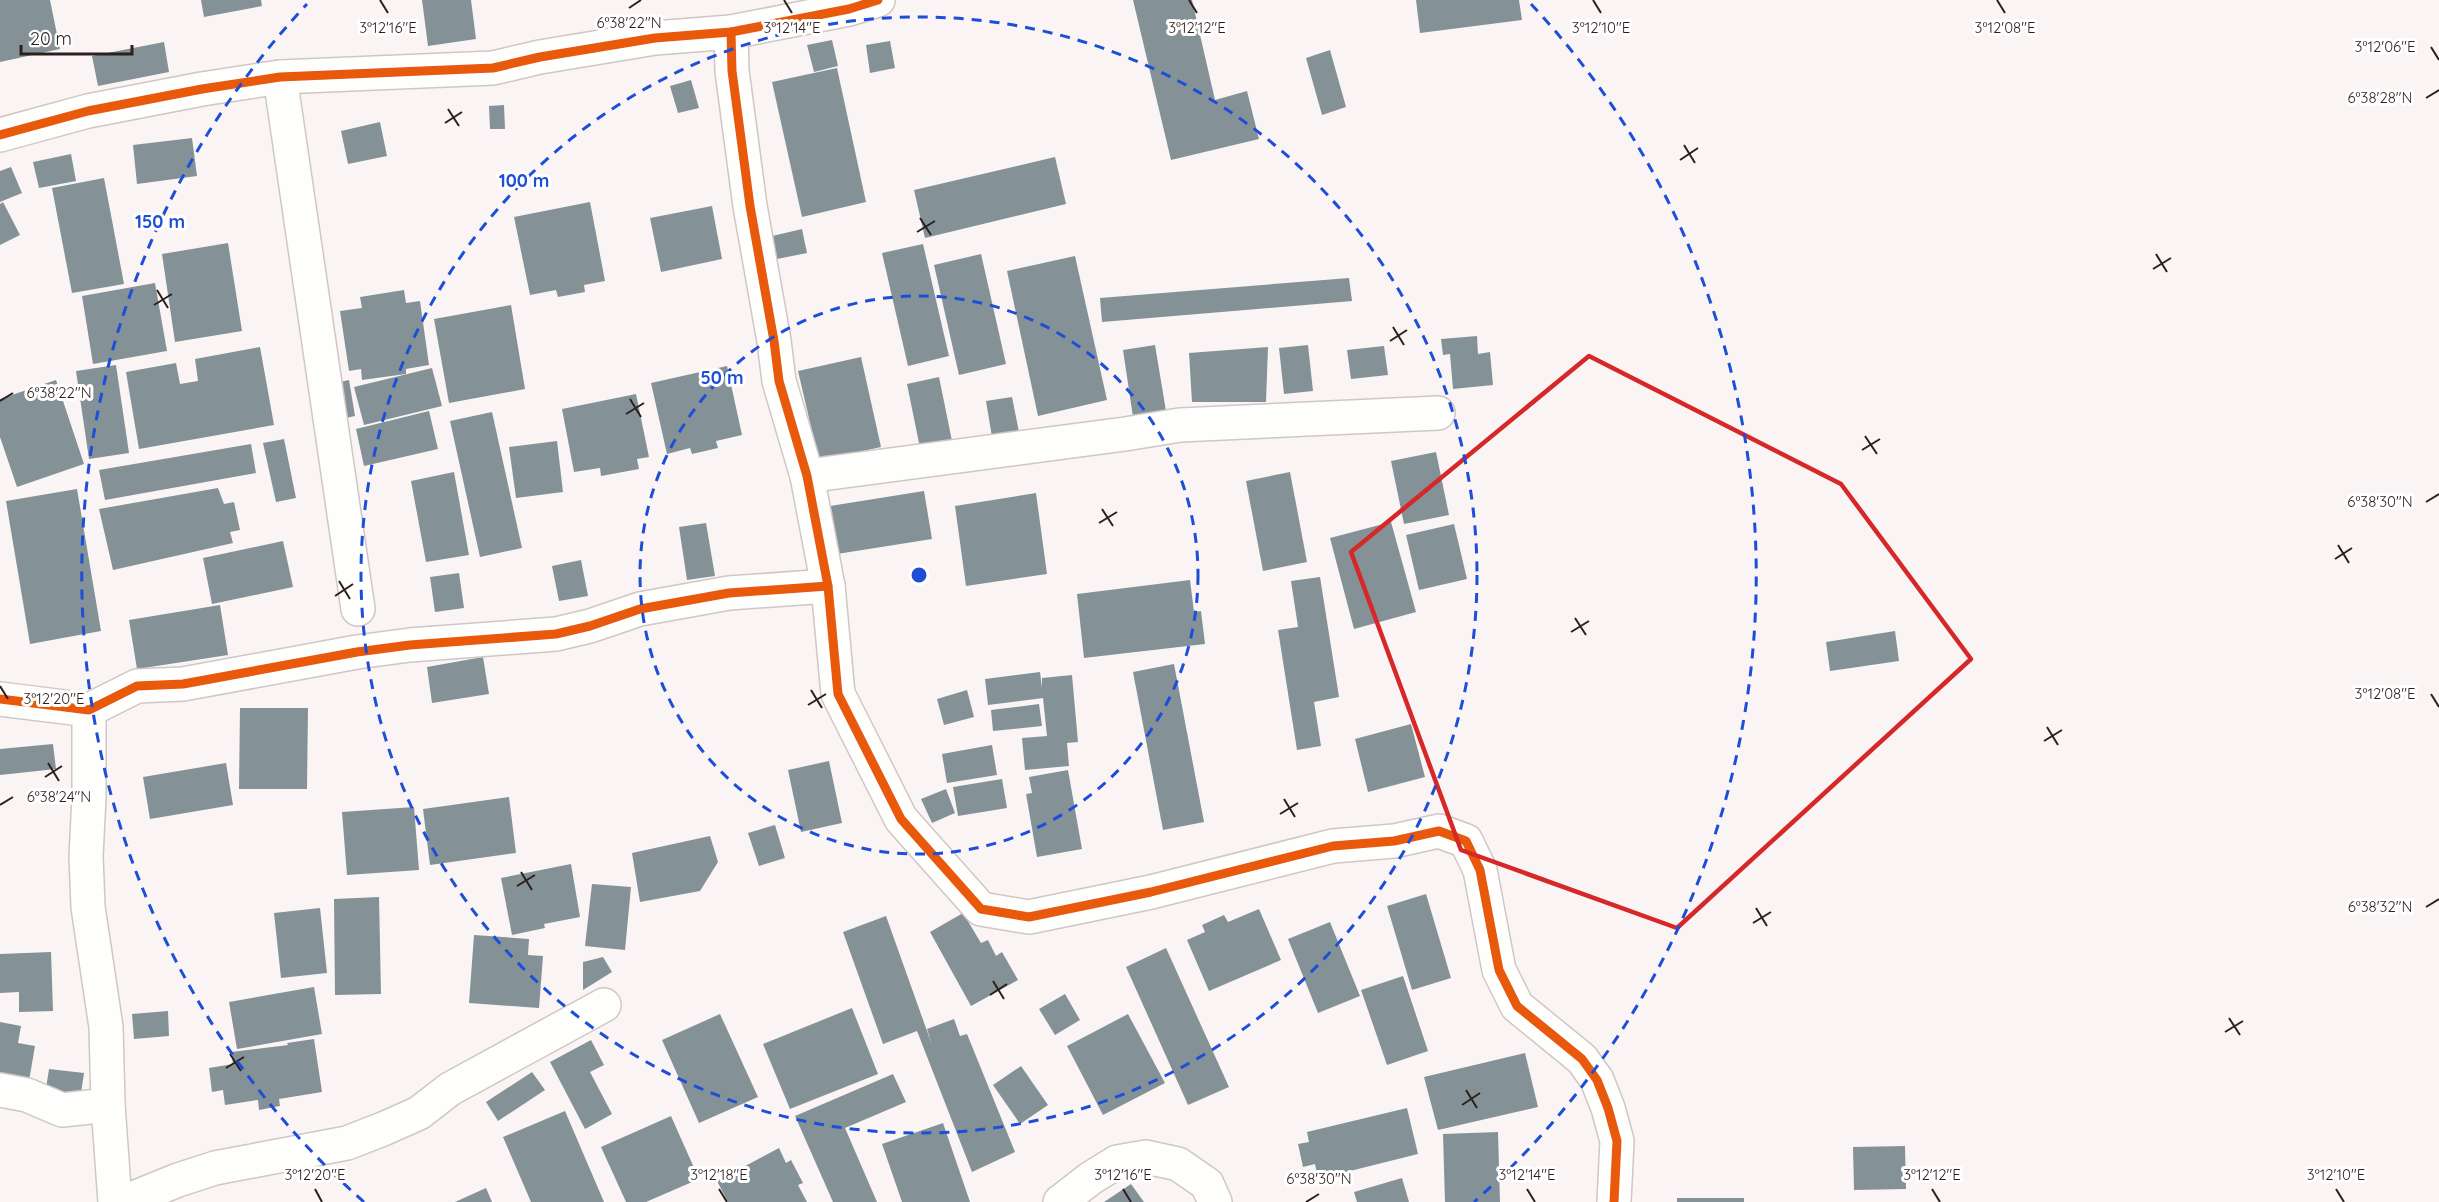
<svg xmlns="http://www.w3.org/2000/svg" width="2439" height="1202" viewBox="0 0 2439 1202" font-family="Quicksand,sans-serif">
<rect width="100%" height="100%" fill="#faf5f4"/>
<g fill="#849297">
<path d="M0 0H50L60 49 0 62Z"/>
<path d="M201 0H261L262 6 204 17Z"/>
<path d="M422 0H471L476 39 428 46Z"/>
<path d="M1133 0H1192L1215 100 1247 91 1259 139 1171 160Z"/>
<path d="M1416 0H1519L1522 20 1420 33Z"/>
<path d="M832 40 838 66 814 72 807 45Z"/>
<path d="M890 41 895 68 870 73 866 45Z"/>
<path d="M164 42 169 72 98 86 92 56Z"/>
<path d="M1330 50 1346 107 1322 115 1306 58Z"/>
<path d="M837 68 866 202 802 217 772 82Z"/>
<path d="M691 80 699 108 678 113 670 86Z"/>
<path d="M504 105 505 129H490L489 106Z"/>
<path d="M380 122 387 156 348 164 341 131Z"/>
<path d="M192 138 197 176 137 184 133 145Z"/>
<path d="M71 154 76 181 39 188 33 162Z"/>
<path d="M1055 157 1066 204 925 238 914 190Z"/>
<path d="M11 167 22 193 0 202V171Z"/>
<path d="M104 178 124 284 72 293 52 188Z"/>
<path d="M3 202 20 235 0 245V204Z"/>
<path d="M590 202 605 281 584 285 585 292 558 297 556 290 530 295 514 217Z"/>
<path d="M712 206 722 259 661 272 650 218Z"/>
<path d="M802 229 807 253 772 260 768 237Z"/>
<path d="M228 243 242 331 175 342 162 254Z"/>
<path d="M923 244 949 356 908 366 882 253Z"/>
<path d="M981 254 1006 364 959 375 934 265Z"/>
<path d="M1075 256 1107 400 1038 416 1007 271Z"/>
<path d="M1349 278 1352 301 1102 322 1100 298Z"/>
<path d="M155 283 167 351 93 364 82 296Z"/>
<path d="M404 290 406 303 420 301 429 365 406 369V374L362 380 361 369 349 371 340 311 362 308 360 297Z"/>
<path d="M511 305 525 389 449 403 434 319Z"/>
<path d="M1477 336 1478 354 1490 352 1493 385 1453 389 1450 354 1443 355 1441 339Z"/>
<path d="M1155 345 1166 411 1133 417 1123 350Z"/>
<path d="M1308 345 1313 391 1284 394 1279 348Z"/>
<path d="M1384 346 1388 375 1351 379 1347 350Z"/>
<path d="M260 347 274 425 139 449 126 372 176 363 180 384 198 381 195 359Z"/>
<path d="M1268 347 1266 402H1192L1189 353Z"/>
<path d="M861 357 881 447 819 461 798 371Z"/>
<path d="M116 365 129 453 89 459 76 371Z"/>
<path d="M727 366 742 435 716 441 718 448 692 454 690 448 667 454 651 383Z"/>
<path d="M432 368 442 406 364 425 354 387Z"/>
<path d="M939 377 952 441 920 448 907 384Z"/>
<path d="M56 380 84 464 17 487 0 437V399Z"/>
<path d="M349 380 355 416 338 420 331 384Z"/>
<path d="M636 394 649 457 637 459 639 469 601 476 600 468 574 472 562 409Z"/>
<path d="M1012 397 1019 432 992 437 986 401Z"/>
<path d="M429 411 438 449 364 466 356 429Z"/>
<path d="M492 412 522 548 480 557 450 421Z"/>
<path d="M284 439 296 498 276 502 263 443Z"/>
<path d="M557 441 563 492 516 498 509 447Z"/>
<path d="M251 444 256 473 105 500 99 470Z"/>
<path d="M1436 452 1449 515 1404 524 1391 461Z"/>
<path d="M454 472 469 555 426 562 411 481Z"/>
<path d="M1290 472 1307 562 1263 571 1246 481Z"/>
<path d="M218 488 224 504 234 502 240 530 230 532 233 543 113 570 99 509Z"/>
<path d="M77 489 101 631 30 644 6 501Z"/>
<path d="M924 491 932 539 837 554 830 506Z"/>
<path d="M1036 493 1047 574 966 586 955 506Z"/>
<path d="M1391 522 1416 612 1354 629 1330 538Z"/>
<path d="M706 523 715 576 687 580 679 527Z"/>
<path d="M1454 524 1467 579 1419 590 1406 535Z"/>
<path d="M283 541 293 587 212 604 203 558Z"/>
<path d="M581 560 588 596 559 601 552 566Z"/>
<path d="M459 573 464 608 435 612 430 577Z"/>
<path d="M1320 577 1339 697 1314 702 1321 746 1297 750 1278 630 1298 627 1291 581Z"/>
<path d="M1190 580 1194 612 1201 611 1205 644 1084 658 1077 594Z"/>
<path d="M220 605 228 655 137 669 129 620Z"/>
<path d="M1895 631 1899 661 1830 671 1826 642Z"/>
<path d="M483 657 489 694 432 703 427 667Z"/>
<path d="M1174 664 1204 822 1163 830 1133 672Z"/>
<path d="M1040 672 1042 688V678L1072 675 1078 742 1067 743 1069 766 1025 770 1022 738 1047 736 1043 698 988 705 985 679Z"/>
<path d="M967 690 974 717 944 725 937 699Z"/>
<path d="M1039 704 1042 726 993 731 991 710Z"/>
<path d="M240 708H308L307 789H239Z"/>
<path d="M1411 724 1425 777 1368 792 1355 739Z"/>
<path d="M53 744 56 769 0 775V749Z"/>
<path d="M992 745 997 775 947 783 942 754Z"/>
<path d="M829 761 842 823 801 832 788 770Z"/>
<path d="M226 763 233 805 150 819 143 777Z"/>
<path d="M1068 770 1082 849 1037 857 1026 794 1032 793 1029 777Z"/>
<path d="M1002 779 1007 808 958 816 953 787Z"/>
<path d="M946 789 955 813 932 823 921 799Z"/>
<path d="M509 797 516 853 430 865 423 809Z"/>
<path d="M414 807 419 870 347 875 342 812Z"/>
<path d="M775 825 785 858 759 866 748 833Z"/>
<path d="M710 836 718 862 700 891 640 902 632 853Z"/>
<path d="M571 864 580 917 544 924 545 928 512 935 501 878Z"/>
<path d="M592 884 631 887 625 950 585 946Z"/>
<path d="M1426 894 1451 978 1412 990 1387 906Z"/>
<path d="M379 897 381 994 335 995 334 899Z"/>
<path d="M320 908 327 973 281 978 274 913Z"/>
<path d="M1259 909 1281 960 1209 991 1187 940 1205 932 1202 925 1224 915 1228 922Z"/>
<path d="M963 913 981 943 988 940 996 956 1002 952 1018 980 971 1006 930 932Z"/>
<path d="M886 916 932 1045 927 1029 954 1019 960 1036 967 1034 1015 1152 972 1172 917 1031 883 1044 843 932Z"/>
<path d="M1330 922 1360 996 1318 1013 1288 939Z"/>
<path d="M474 935 529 939 528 955 543 956 539 1008 469 1003Z"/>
<path d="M1166 948 1229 1087 1188 1105 1126 967Z"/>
<path d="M51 952 53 1011 19 1012V992L0 993V954Z"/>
<path d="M603 957 612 972 583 990V962Z"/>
<path d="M1403 976 1428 1051 1387 1065 1361 990Z"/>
<path d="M314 987 322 1034 237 1049 229 1002Z"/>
<path d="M1065 994 1080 1020 1055 1035 1039 1009Z"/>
<path d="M852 1008 878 1074 790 1109 763 1044Z"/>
<path d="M168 1011 169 1036 134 1039 132 1014Z"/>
<path d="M720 1014 758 1097 699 1123 662 1040Z"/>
<path d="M1128 1014 1165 1083 1103 1115 1067 1046Z"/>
<path d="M0 1022 21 1026 18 1043 35 1046 29 1081 0 1076Z"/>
<path d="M314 1039 322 1092 279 1099 280 1106 259 1110 258 1100 225 1105 223 1090 212 1092 209 1068 233 1064 231 1052 288 1045 287 1043Z"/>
<path d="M591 1040 604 1065 590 1072 612 1114 585 1129 550 1062Z"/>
<path d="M1525 1053 1538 1107 1438 1130 1424 1077Z"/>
<path d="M1021 1066 1048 1105 1020 1124 993 1085Z"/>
<path d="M49 1069 84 1073 80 1100 45 1095Z"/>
<path d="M532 1072 545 1090 498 1121 486 1102Z"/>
<path d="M893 1074 906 1102 845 1128 877 1202H833L795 1116Z"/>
<path d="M1407 1108 1418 1154 1318 1179 1315 1164 1303 1167 1298 1144 1309 1142 1307 1132Z"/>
<path d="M565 1111 604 1202H531L503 1137Z"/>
<path d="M671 1116 699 1179 646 1202H626L601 1147Z"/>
<path d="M943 1123 970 1202H902L882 1144Z"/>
<path d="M1498 1132 1500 1202H1445L1443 1134Z"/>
<path d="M1905 1146 1906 1189 1854 1190 1853 1147Z"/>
<path d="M779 1148 786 1163 791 1160 803 1183 798 1185 807 1202H728L717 1181Z"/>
<path d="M1402 1178 1409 1202H1357L1354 1192Z"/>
<path d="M1131 1184 1144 1202H1104Z"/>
<path d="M486 1188 492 1202H455Z"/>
<rect x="1677" y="1198" width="67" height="4"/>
</g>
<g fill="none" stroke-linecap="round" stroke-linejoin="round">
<defs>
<g id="minor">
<path d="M731 32 732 71 750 206 774 341 779 381 807 476 828 586 838 694 901 819 981 909 1029 917 1151 892 1333 846 1394 841 1439 831 1466 841 1480 870 1499 970 1517 1006 1582 1059 1597 1080 1608 1108 1617 1141 1614 1202"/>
<path d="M280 77 358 609"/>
<path d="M0 135 88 111 202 89 280 77 493 68 540 57 655 38 731 32 849 9 878 0"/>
<path d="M807 476 1125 434 1180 425 1438 413"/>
<path d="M0 699 89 710 137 686 183 684 357 652 410 645 556 634 590 626 640 609 729 593 828 586"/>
<path d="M89 710V797L86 856 88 907 106 1027 108 1105 115 1202"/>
<path d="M0 1090 27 1095 62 1110 108 1105"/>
<path d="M124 1202 178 1180 215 1168 347 1143 383 1129 419 1113 450 1089 604 1005"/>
<path d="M1060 1202 1091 1178 1117 1162 1146 1157 1178 1164 1207 1184 1215 1202"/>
</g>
</defs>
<use href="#minor" stroke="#d0c6c5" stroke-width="36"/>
<use href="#minor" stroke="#fefefd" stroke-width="33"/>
<defs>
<g id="cycleway">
<path d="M731 32 732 71 750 206 774 341 779 381 807 476 828 586 838 694 901 819 981 909 1029 917 1151 892 1333 846 1394 841 1439 831 1466 841 1480 870 1499 970 1517 1006 1582 1059 1597 1080 1608 1108 1617 1141 1614 1202"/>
<path d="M0 135 88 111 202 89 280 77 493 68 540 57 655 38 731 32 849 9 878 0"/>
<path d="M0 699 89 710 137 686 183 684 357 652 410 645 556 634 590 626 640 609 729 593 828 586"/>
</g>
</defs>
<use href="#cycleway" stroke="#fff" stroke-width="13"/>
<use href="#cycleway" stroke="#e8590c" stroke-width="9"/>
</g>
<path fill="none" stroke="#d62828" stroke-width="4.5" stroke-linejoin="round" d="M1589 356 1841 484 1971 659 1677 928 1461 850 1351 552Z"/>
<path fill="none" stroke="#2d1f1d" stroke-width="2" d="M380 0 388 13M784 0 792 13M1189 0 1197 13M1593 0 1601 13M1997 0 2005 13M629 8 641 0M2431 47 2439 60M2426 98 2439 90M448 109 459 126M445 123 462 112M1684 145 1695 163M1680 160 1698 148M920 218 931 235M917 232 935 221M2156 254 2167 272M2153 269 2171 258M157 290 168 308M154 305 172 294M1393 327 1404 345M1390 341 1407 330M630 399 641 417M0 401 13 393M626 414 644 403M1865 436 1877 454M1862 450 1880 439M2426 502 2439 494M1102 509 1113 526M1099 523 1117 512M2338 545 2349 563M2335 559 2352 548M339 581 350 599M335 596 353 584M1575 618 1586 635M1571 632 1589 621M0 686 8 699M811 690 822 708M2431 694 2439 707M808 705 826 694M2047 727 2058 745M2044 741 2062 730M48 763 59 781M45 777 62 766M1284 799 1295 817M0 805 13 797M1280 814 1298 803M521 872 532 890M517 886 535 875M2426 907 2439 899M1756 908 1767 926M1753 923 1771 912M993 981 1004 999M990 995 1007 984M2229 1018 2240 1035M2225 1032 2243 1021M230 1054 241 1071M226 1068 244 1057M1466 1090 1477 1108M1462 1105 1480 1093M315 1189 322 1202M719 1189 727 1202M1123 1189 1131 1202M1527 1189 1535 1202M1932 1189 1940 1202M2336 1189 2344 1202M1306 1202 1319 1194"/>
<g fill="none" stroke="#1d4ed8" stroke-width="3" stroke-dasharray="10 8">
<circle cx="919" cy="575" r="279"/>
<circle cx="919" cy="575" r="558"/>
<path d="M364 1202A837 837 0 0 1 307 4M1531 4A837 837 0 0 1 1474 1202"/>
</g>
<g font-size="15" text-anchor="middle" fill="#2d1f1d" stroke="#fff" stroke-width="6" stroke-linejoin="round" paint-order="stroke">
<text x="629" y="28">6°38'22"N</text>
<text x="2005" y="33">3°12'08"E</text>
<text x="388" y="33">3°12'16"E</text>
<text x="792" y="33">3°12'14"E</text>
<text x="1197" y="33">3°12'12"E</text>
<text x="1601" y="33">3°12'10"E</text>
<text x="2385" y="52">3°12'06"E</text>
<text x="2380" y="103">6°38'28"N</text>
<text x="59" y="398">6°38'22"N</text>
<text x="2380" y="507">6°38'30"N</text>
<text x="2385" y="699">3°12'08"E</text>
<text x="54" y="704">3°12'20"E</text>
<text x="59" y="802">6°38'24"N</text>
<text x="2380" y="912">6°38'32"N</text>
<text x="315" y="1180">3°12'20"E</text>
<text x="719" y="1180">3°12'18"E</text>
<text x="1123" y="1180">3°12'16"E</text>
<text x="1527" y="1180">3°12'14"E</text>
<text x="1932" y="1180">3°12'12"E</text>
<text x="2336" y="1180">3°12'10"E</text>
<text x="1319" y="1184">6°38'30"N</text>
</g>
<circle cx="919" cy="575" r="9" fill="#1d4ed8" stroke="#fff" stroke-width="3"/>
<g font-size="18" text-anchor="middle" font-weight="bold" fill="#1d4ed8" stroke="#fff" stroke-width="6" stroke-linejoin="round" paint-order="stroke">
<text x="524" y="187">100 m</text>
<text x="160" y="228">150 m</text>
<text x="722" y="384">50 m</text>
</g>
<path d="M21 45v9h111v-9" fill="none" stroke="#2d1f1d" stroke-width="3"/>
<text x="30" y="45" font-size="18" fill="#2d1f1d" stroke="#ffffff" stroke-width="4.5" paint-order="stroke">20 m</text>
</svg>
